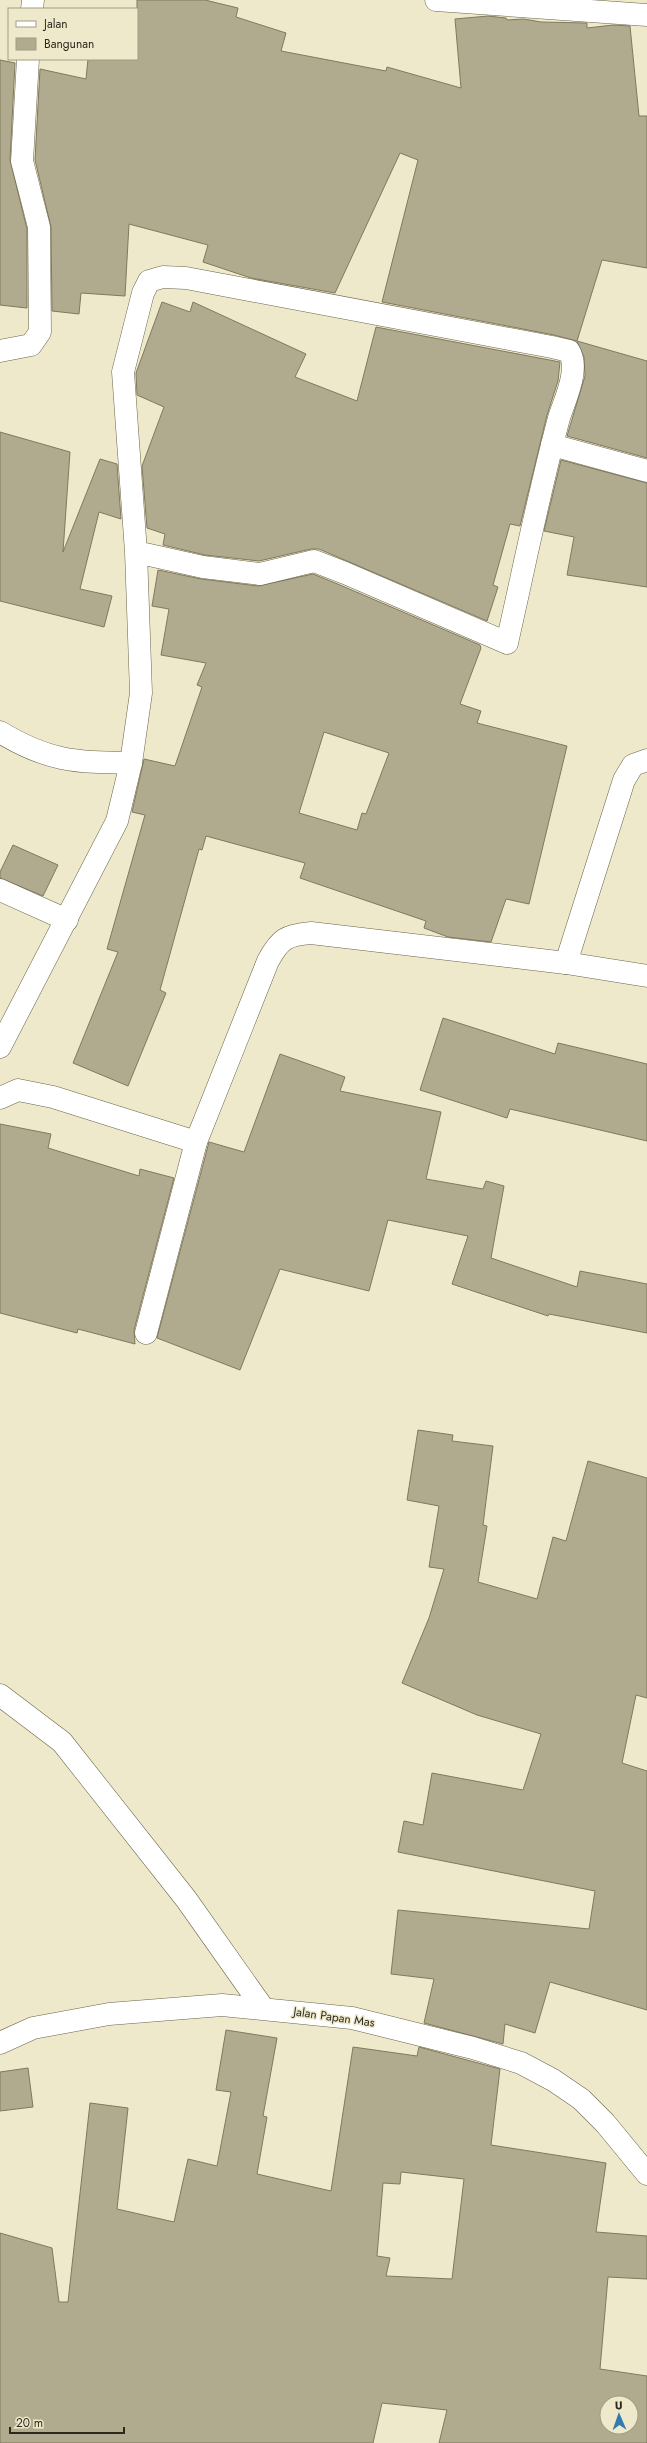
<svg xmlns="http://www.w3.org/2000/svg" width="647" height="2443" viewBox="0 0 647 2443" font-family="Jost,sans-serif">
<rect width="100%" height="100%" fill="#efe9cb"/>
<g fill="#b0aa8e" stroke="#7f795e" fill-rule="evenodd">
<path d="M137 0H205L238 8 236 17 286 33 281 51 386 71 387 67 461 88 455 19 488 16 506 18 507 20 524 19 541 22 587 23V28L613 25 630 26 639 116H647V268L602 260 577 341 647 361V458L567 436 585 376 584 357 577 341 554 335 382 302 418 160 400 153 335 293 251 278 203 262 208 245 129 224 125 296 81 293 79 314 52 311 51 227 35 160 40 69 86 79 88 59H137Z"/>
<path d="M0 60 15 63 10 160 27 229V308L0 305Z"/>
<path d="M162 302 190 312 193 302 306 354 295 377 357 401 376 327 560 362 558 381 547 415 520 526 510 524 493 585 498 587 487 621 319 549H311L259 561 205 555 163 545 165 534 147 528 142 466 164 407 137 395 136 373Z"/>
<path d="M0 432 70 452 63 552 100 459 117 464 121 519 99 512 80 589 112 596 104 627 0 601Z"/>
<path d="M561 460 647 483V587L567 575 574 537 544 531Z"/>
<path d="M158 570 201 579 258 586 313 574 340 585 480 645 481 648 460 704 481 711 477 723 567 746 529 904 506 899 491 942 448 937 424 928 426 921 300 878 305 863 206 836 202 850 199 849 160 990 166 993 128 1086 73 1063 118 952 107 949 145 815 132 812 144 759 175 766 202 687 197 685 206 663 161 655 169 609 152 606ZM324 732 389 753 366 814 362 813 357 830 299 813Z"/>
<path d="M13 845 58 865 43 896 0 878V872Z"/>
<path d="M443 1018 555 1054 558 1043 647 1064V1141L510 1109 507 1118 420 1090Z"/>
<path d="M280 1054 345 1077 340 1091 441 1112 426 1179 483 1189 486 1181 504 1186 491 1258 577 1287 580 1271 647 1284V1333L549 1314 548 1316 452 1284 468 1236 388 1220 369 1291 280 1269 240 1370 157 1338 209 1142 244 1152Z"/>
<path d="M0 1124 51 1134 48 1148 139 1176 140 1169 174 1178 134 1330 135 1344 78 1329 77 1333 0 1313Z"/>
<path d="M418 1430 453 1435 452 1441 493 1446 483 1525 487 1526 478 1582 537 1599 553 1537 566 1541 588 1461 647 1478V1698L636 1695 622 1763 647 1771V2010L550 1982 535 2033 505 2024 503 2044 424 2023 434 1979 391 1974 398 1910 589 1929 595 1891 398 1852 404 1821 423 1825 432 1773 523 1790 541 1734 477 1715 402 1683 429 1618 444 1569 429 1567 439 1506 407 1500Z"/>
<path d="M226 2030 277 2038 263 2116 267 2117 257 2174 331 2191 353 2047 417 2056 419 2047 500 2069 491 2145 606 2163 596 2232 647 2236V2279L608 2277 600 2369 647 2376V2443H439L447 2410 382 2403 373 2443H0V2233L52 2248 59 2302H68L90 2103 128 2108 117 2209 174 2222 188 2159 217 2166 231 2092 216 2090ZM401 2172 464 2179 452 2279 386 2276 390 2258 377 2256 383 2183 400 2184ZM607 2403H631V2427H607Z"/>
<path d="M28 2068 33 2107 0 2111V2072Z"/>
</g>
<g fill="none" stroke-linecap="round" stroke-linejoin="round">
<defs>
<g id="street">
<path d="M436 0 647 15"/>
<path d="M32 9 33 0"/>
<path d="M0 351 31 345 40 332 39 227 22 161 28 59"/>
<path d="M552 445 647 471"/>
<path d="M0 732C49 762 76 762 131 763"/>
<path d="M0 890 67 920"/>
<path d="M566 963 624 780 633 765 647 760"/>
<path d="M0 1047 117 821 131 763 141 693 136 552 123 372 143 293 149 281 163 277 186 278 552 347 569 351C580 369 565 399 559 418 539 492 524 568 507 643L345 573 314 561 260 574 203 567 136 552"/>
<path d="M0 1098 18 1090 53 1097 196 1142"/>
<path d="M146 1333 196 1142 268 961C280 939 286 935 311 933L566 963 647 976"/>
<path d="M0 1695 62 1742 186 1899 263 2008"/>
</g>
<path id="secondary" d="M0 2043 33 2028 109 2014 222 2005 352 2018 473 2048 521 2063 553 2080 581 2099 605 2123 647 2174"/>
</defs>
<use href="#street" stroke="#6a644a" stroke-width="23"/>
<use href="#secondary" stroke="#6a644a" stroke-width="23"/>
<use href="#street" stroke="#fff" stroke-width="22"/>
<use href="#secondary" stroke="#fff" stroke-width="22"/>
</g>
<g text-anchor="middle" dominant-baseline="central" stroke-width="3" stroke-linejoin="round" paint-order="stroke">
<g font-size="12" fill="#2b291e" stroke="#efe9cb">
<text transform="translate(334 2017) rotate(8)">Jalan Papan Mas</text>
</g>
</g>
<rect x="8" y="8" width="130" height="52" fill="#efe9cb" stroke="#a19c86"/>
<rect x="16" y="21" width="20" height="6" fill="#ffffff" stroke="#a19c86"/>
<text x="44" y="28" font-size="12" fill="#2b291e">Jalan</text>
<rect x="16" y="38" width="20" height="12" fill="#b0aa8e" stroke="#a19c86"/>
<text x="44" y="48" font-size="12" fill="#2b291e">Bangunan</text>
<g transform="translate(619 2415) rotate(358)"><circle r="19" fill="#efe9cb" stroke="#a19c86"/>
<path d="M0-3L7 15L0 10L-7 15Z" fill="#327baf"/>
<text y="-6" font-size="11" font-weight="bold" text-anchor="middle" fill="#2b291e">U</text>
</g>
<path d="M10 2427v6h114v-6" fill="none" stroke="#2b291e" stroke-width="2"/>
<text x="16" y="2427" font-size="12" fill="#2b291e" stroke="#efe9cb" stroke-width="3" paint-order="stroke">20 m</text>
</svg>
